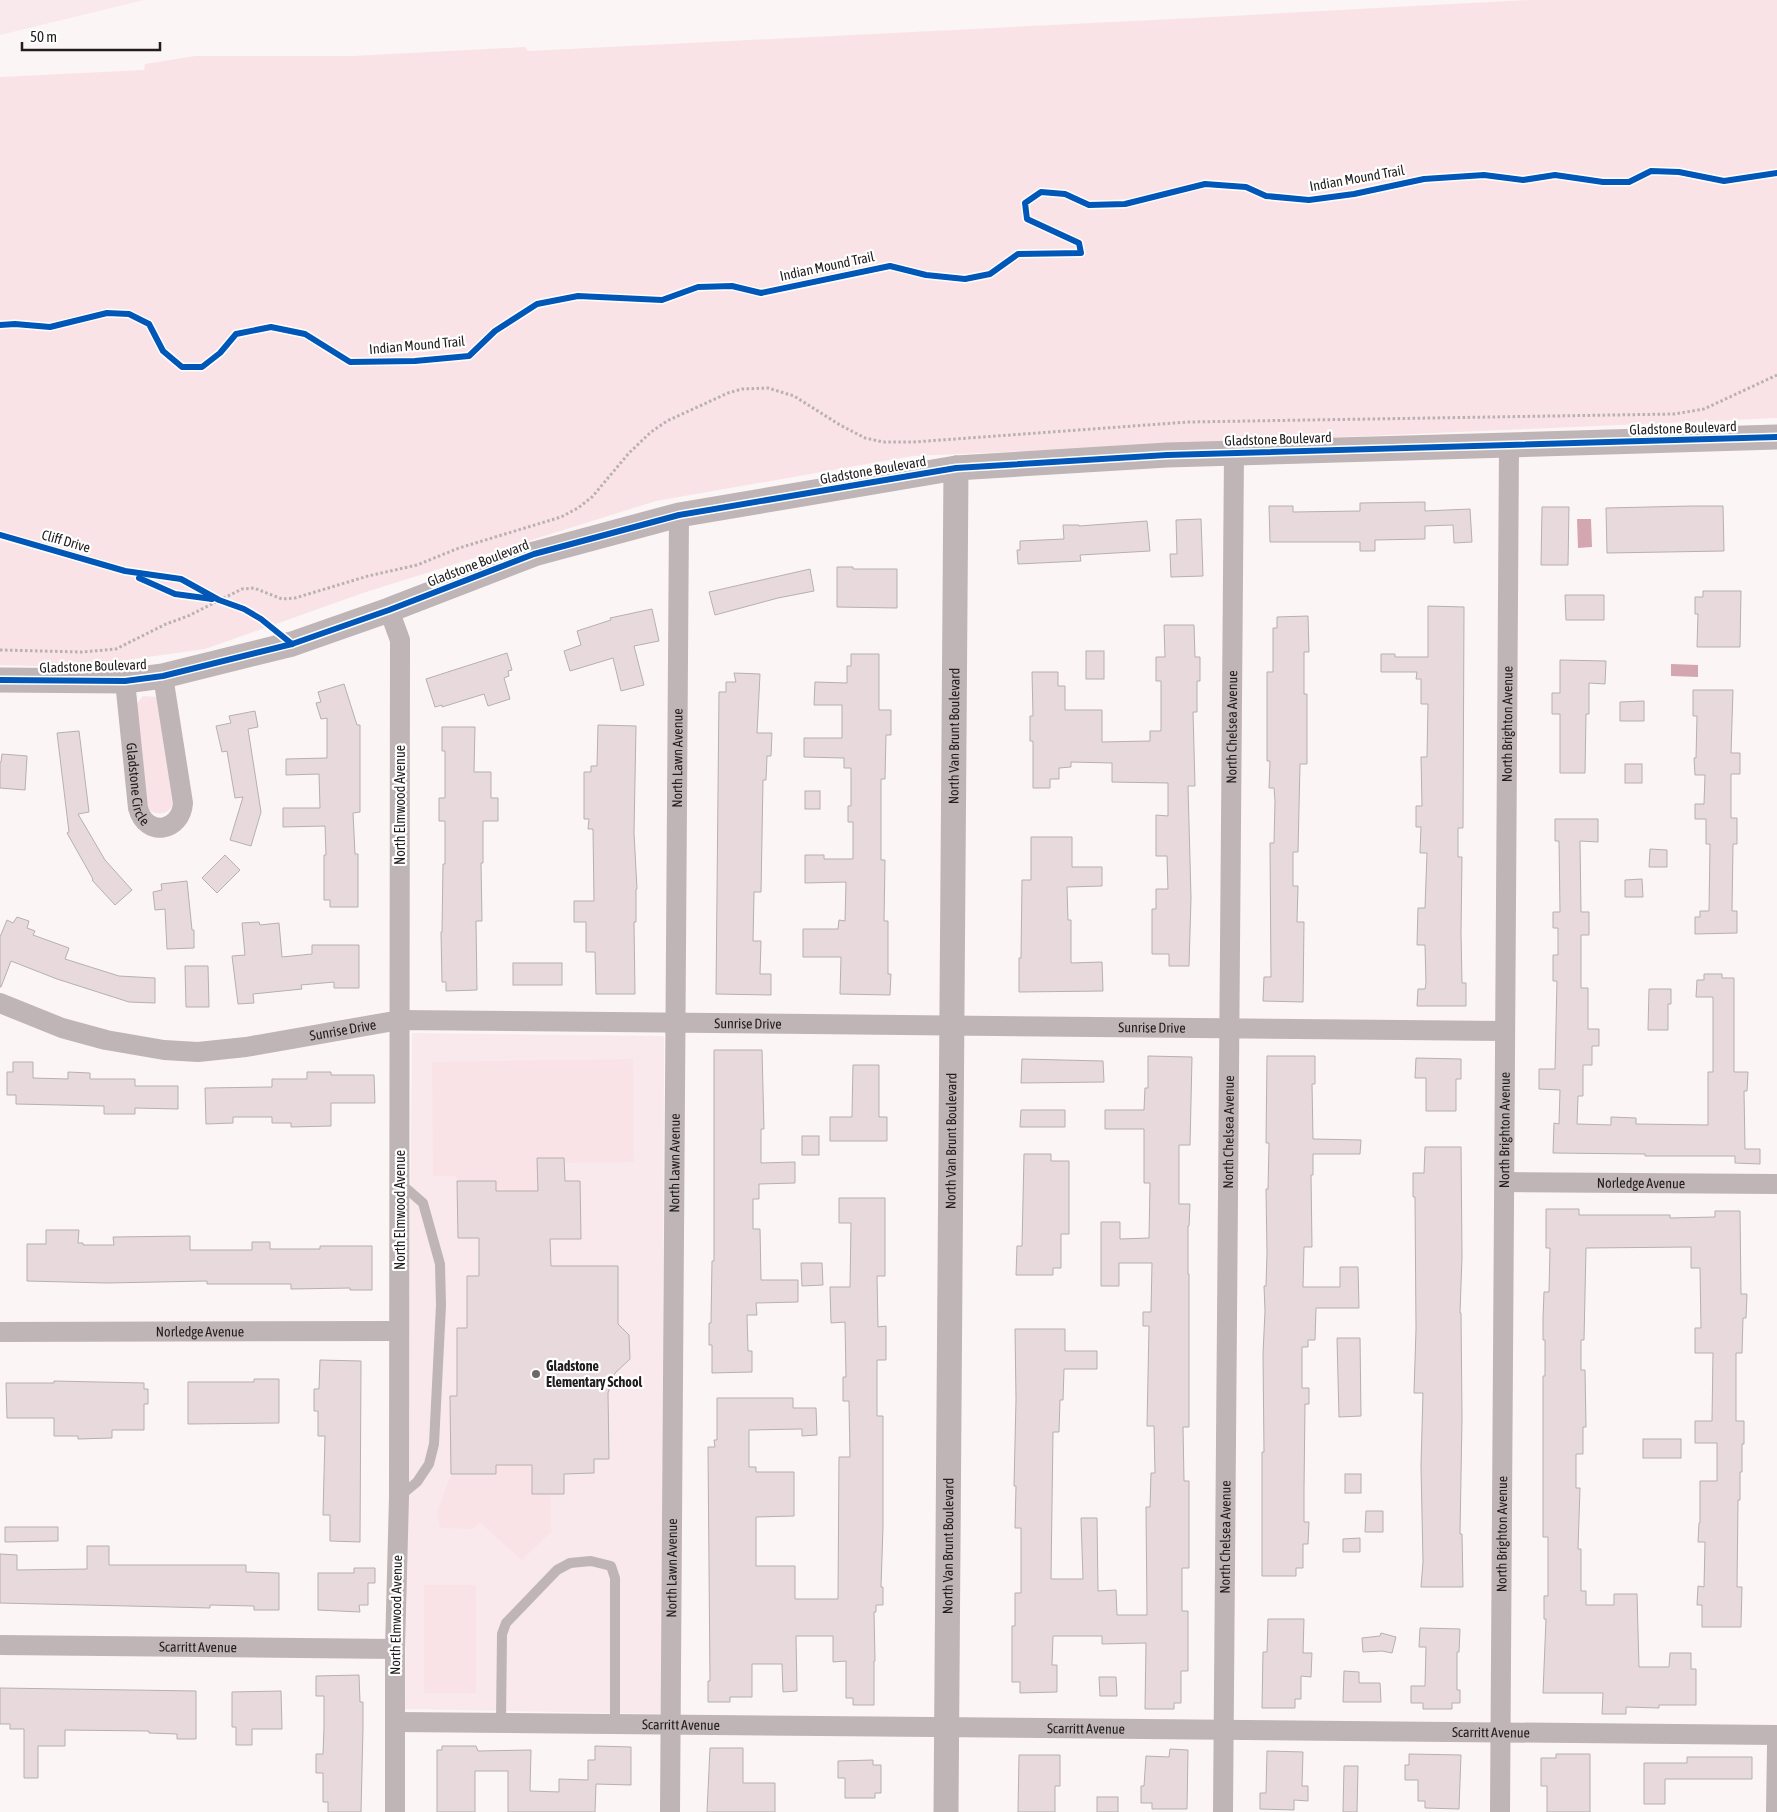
<svg xmlns="http://www.w3.org/2000/svg" width="1777" height="1812" viewBox="0 0 1777 1812" font-family="'Asap Condensed',sans-serif">
<rect width="100%" height="100%" fill="#fbf5f6"/>
<g fill="#f9e9ec">
<path d="M0 0H144L0 35Z"/>
<path d="M412 1033 664 1036 662 1714 405 1709Z"/>
</g>
<g fill="#fae3e7">
<path d="M1528 0H1777V418L913 456 656 501 366 592 205 649 98 664 35 666 0 665V77L144 70 145 64 195 56H353L525 47 528 51 1193 18Z"/>
<path d="M143 696 157 697 174 804C167 815 158 816 147 809L135 706Z"/>
<path d="M633 1059 634 1162 564 1163V1158H537L538 1191H496V1181H457L456 1176H433L432 1062Z"/>
<path d="M496 1465H532V1494H550L551 1532 522 1560 480 1523 472 1529 440 1528 437 1512 451 1474H496Z"/>
<rect x="424" y="1585" width="52" height="108"/>
</g>
<g fill="#d4a7b0">
<path d="M1577 519H1591L1592 547 1578 548Z"/>
<path d="M1671 664 1698 665V677L1671 676Z"/>
</g>
<g fill="#e8dadc" stroke="#b5b0b1">
<path d="M1425 502V511L1470 509 1472 542 1454 543 1453 525 1425 526V539L1375 540V551H1360V542H1270L1269 506H1293V512L1360 511V503Z"/>
<path d="M1691 506H1723L1724 551 1607 553 1606 508Z"/>
<path d="M1542 507H1569L1568 565H1541Z"/>
<path d="M1201 519 1203 576 1171 577 1170 554H1177L1176 520Z"/>
<path d="M1147 521 1150 551 1080 555 1081 561 1018 564 1017 550H1020V541L1064 539 1063 525H1079V526Z"/>
<path d="M837 567H853V569H897V608L837 607Z"/>
<path d="M810 569 814 591 778 598 715 615 709 592Z"/>
<path d="M1703 591H1741L1740 647H1697L1698 614H1695V597H1703Z"/>
<path d="M1565 595H1604V620H1566Z"/>
<path d="M1428 606 1464 607 1463 828H1458V857H1462L1461 933 1462 983H1466V1006H1417L1418 989H1425L1426 983 1425 945H1417L1418 908H1425L1427 853H1420L1421 827H1416V806H1422L1421 757H1427L1428 704H1421V679H1416L1417 672H1381V654H1395V657H1428Z"/>
<path d="M652 609 659 641 634 646 644 685 621 691 613 658 570 671 564 651 581 645 577 631 611 620 610 618Z"/>
<path d="M1308 616 1309 652H1304V694H1307V764H1300L1298 852H1293V886H1298L1297 922H1304L1303 1002 1263 1001 1264 977H1271L1270 843H1274L1275 801 1274 788H1269L1270 761H1267V672H1273V628H1277V617Z"/>
<path d="M1164 625H1194L1195 657H1200V681H1197V712H1193L1195 786H1188L1191 898 1189 966H1169V954H1152V909H1156V889H1168L1167 856H1156V815L1168 816V783L1112 782V763L1071 762V767L1059 768V779H1050V788H1033V741H1030V716H1033L1032 672H1058V686H1065V710H1102V742L1150 741V731H1161V681H1156V657H1165Z"/>
<rect x="1086" y="651" width="18" height="28"/>
<path d="M507 653 512 670 508 671 509 676 504 678 510 699 488 706 484 694 442 707V705L435 707 426 679Z"/>
<path d="M851 654H879V710H891V735H886L885 779H881V860H885L884 921H888V974H891L890 995 840 994 841 957H803V929H838L839 920 845 921 846 882 805 883V855H824V859H853V822H848V806H851V768H844V758L804 757V738H842V705H814L815 682 847 683V666H851Z"/>
<path d="M1560 660 1606 661 1605 684 1589 683V714H1586L1585 773H1560V714H1552V693H1560Z"/>
<path d="M734 673 760 674 757 733H772L771 756H767L766 780H763L761 892H754L753 941H761L760 974H771V995L716 994 719 692H726V682H736Z"/>
<path d="M344 684 357 725H360V812L353 813 355 854H358V907H330V900H324V855H326L325 826 283 827V808H320L319 774 286 775V759L327 758V718L321 719 316 703 321 702 318 692Z"/>
<path d="M1693 690H1733L1731 753H1740V774H1731V818H1737V844H1733L1732 911H1737V933L1695 934V917H1700V911H1709L1710 844H1706V819H1695V804H1704L1705 775H1695L1694 758H1696L1697 716H1693Z"/>
<path d="M1644 701V721H1620V702Z"/>
<path d="M255 711 258 727 248 729 261 812 251 846 230 840 243 797 235 798 227 751 222 752 216 726 231 723 229 716Z"/>
<path d="M598 725 636 726 634 833 637 889H636V922H634L635 994H596L595 952H586V922H574V901H594L593 829H588L589 819H584V772H591V766H597Z"/>
<path d="M442 727H475L474 772H491V798H498V821H483V863H481L482 921H476L477 990 446 991V982H442L441 932H442L443 864H445V821H439V798H445V751H442Z"/>
<path d="M79 731 89 812 78 814 105 860 132 890 115 905 92 880 93 879 67 833 69 832 57 733Z"/>
<path d="M2 754 27 756 25 790 0 788V762H1Z"/>
<rect x="1625" y="764" width="17" height="19"/>
<rect x="805" y="791" width="15" height="18"/>
<path d="M1555 819H1598V842L1580 841 1581 912H1589V935H1581V988H1588V1029H1599V1046H1592V1065H1583V1096H1578L1577 1124 1611 1125V1117L1636 1118V1124L1708 1125V1072H1713V997H1696L1697 980H1704V974H1722V978H1734V1072H1748L1747 1091H1744L1745 1149H1760V1164L1735 1163V1156H1645V1154L1553 1153 1554 1123 1559 1124 1560 1090 1539 1089V1069H1555L1557 981H1553V955H1558V928H1553V912H1560L1559 841H1555Z"/>
<path d="M1031 837H1072V867H1102V886L1067 887 1068 920H1071V963L1102 962 1103 991 1019 992V958H1021L1022 880H1031Z"/>
<path d="M1650 849 1667 850V867H1649Z"/>
<path d="M225 855 240 870 217 893 202 878Z"/>
<path d="M1642 879 1643 897H1625V880Z"/>
<path d="M187 881 192 930H194V948L167 949 165 909 155 910 153 892 162 890 161 884Z"/>
<path d="M17 917 29 921 27 928 35 931 33 935 69 948 65 959 119 976 155 978V1003L129 1002 57 979 11 961 1 987H0V937L7 920 13 923Z"/>
<path d="M259 922 260 925 279 923 282 957 312 954V945H359V988H334V982L301 985 302 989 253 994 254 1003 238 1004 232 956 245 955 242 923Z"/>
<rect x="513" y="963" width="49" height="22"/>
<path d="M185 966H208L209 1007H186Z"/>
<path d="M1649 989H1671V1004H1668V1030H1648Z"/>
<path d="M714 1050H762L764 1129H761V1163L795 1162V1183L759 1184V1199H753V1229H760L761 1280H798V1302L756 1303 757 1315H747L748 1351H752V1372L712 1373V1345H709V1323H711L712 1261H714Z"/>
<path d="M1148 1056 1192 1057 1190 1145H1179V1204H1190L1189 1226H1188V1274H1189V1427H1183L1184 1481H1189V1568H1182V1611H1188V1671H1181V1703H1174V1709H1145L1146 1643 1102 1644V1636H1053L1052 1665H1057V1692L1020 1693V1682H1012V1626H1015V1593H1021V1528H1015L1016 1486H1014L1016 1399 1015 1329H1065V1351H1097V1369H1064L1063 1400H1060L1059 1432H1053L1051 1579H1083L1081 1518H1097L1098 1591 1116 1590 1117 1615H1147L1146 1507H1150L1151 1473H1155L1154 1426H1147L1149 1326H1143V1312H1151L1152 1263H1119V1286H1101V1222H1120V1239L1149 1238 1150 1183H1144V1129H1105V1110H1144L1145 1088H1148Z"/>
<path d="M1267 1056H1315V1084H1312L1313 1139 1361 1140 1360 1154H1313V1175H1311L1312 1247H1304L1303 1287H1340V1267H1358L1359 1308H1316L1315 1340H1308V1347H1302V1388H1309V1404H1305L1304 1489V1522H1309L1308 1544H1303V1568H1296V1576H1262V1452H1264L1263 1354 1265 1311 1264 1286H1266L1267 1253 1266 1189H1268L1269 1143H1266Z"/>
<path d="M1416 1058 1461 1059V1079H1456V1111H1426V1078H1415Z"/>
<path d="M1022 1059 1103 1061 1104 1082 1021 1083Z"/>
<path d="M13 1062H33V1078L68 1079V1072L90 1073V1079H135V1086H178V1109L135 1108V1114H104V1106L16 1104V1095H7V1072H13Z"/>
<path d="M853 1065H879V1117H887V1141H830V1117H852Z"/>
<path d="M307 1072H331V1075H374L375 1103H331V1126L291 1127V1123H272V1117H233V1123L206 1124 205 1088 272 1087V1079H307Z"/>
<path d="M1021 1110H1065V1127H1020Z"/>
<rect x="802" y="1136" width="17" height="19"/>
<path d="M1425 1147H1461L1462 1257 1460 1313H1461L1462 1418 1460 1534H1462L1463 1587H1421L1423 1562 1421 1466 1423 1393H1414L1416 1329 1415 1197H1413V1173H1424Z"/>
<path d="M1024 1154H1051V1161H1069V1234H1061V1268H1053V1275H1016L1017 1246H1022Z"/>
<path d="M537 1158H564L565 1181H580L581 1239H550L551 1266H618V1324L629 1335 630 1359 615 1373 608 1393 609 1459H594V1473L564 1474V1494H532V1465H496V1474H451L450 1396H457V1328H467V1276H479V1238H458L457 1181H496V1191H538Z"/>
<path d="M839 1198H885V1276H877L878 1327 886 1326V1360H877V1416H883V1527L881 1587H883V1605H876V1612H874L875 1661H874V1705H853V1698H846V1661L833 1662V1636H796L797 1691 783 1692 782 1664H752V1697H730V1702H708V1681H710L708 1447H715L714 1440H717V1398H793V1408H816L817 1435 802 1436V1429L749 1430V1467H756V1472H794V1516L756 1517V1566H795V1599H838L839 1457H850L849 1401H843V1377H846L845 1322 831 1323 830 1287H850L851 1223H839Z"/>
<path d="M1546 1209H1579V1215H1670V1218L1715 1217V1211H1740L1741 1294H1747L1746 1318H1743L1742 1353H1736V1421H1744V1444H1742V1472H1740V1500H1738L1737 1587H1742L1741 1627H1702V1605H1697L1698 1586 1704 1587 1705 1542H1698L1699 1523H1700V1481H1717V1443H1695V1421H1712L1713 1353H1695V1328H1701L1700 1268H1691V1247L1586 1248 1584 1340H1581V1370H1585L1586 1427H1583V1454H1576V1488H1580L1578 1549H1581V1591H1586V1605H1614V1594H1637L1639 1667H1669L1670 1653H1691V1669H1696V1705H1659V1708L1626 1707V1714H1602L1603 1693H1543L1546 1619H1544V1596H1548V1537H1543V1376H1545V1340H1543V1318L1544 1292H1549L1550 1248H1546Z"/>
<path d="M46 1230H79L78 1243H83V1245H114L113 1237 190 1236V1250H252V1242H270V1249H320V1246H372V1290H350V1288L291 1289V1284H207V1281L107 1283 27 1281V1244H46Z"/>
<path d="M801 1263H822L823 1285 802 1286Z"/>
<path d="M1337 1338H1360L1361 1416 1339 1417Z"/>
<path d="M320 1360 361 1361 360 1542 330 1541V1515H323L325 1436H318V1411H314V1389H319Z"/>
<path d="M254 1379H279V1423L188 1424V1382H254Z"/>
<path d="M54 1381 144 1383V1389H148V1404H144V1430H112V1438L78 1439V1436H54V1418H7L6 1383H54Z"/>
<rect x="1643" y="1439" width="38" height="19"/>
<rect x="1345" y="1474" width="16" height="19"/>
<path d="M1366 1511H1383V1532H1365Z"/>
<path d="M5 1527H58V1541L5 1542Z"/>
<path d="M1360 1538V1552H1343V1539Z"/>
<path d="M87 1546H109V1565H246V1572L279 1573V1610H254V1606L210 1605V1608L171 1607 0 1603V1554L17 1555V1570L87 1569Z"/>
<path d="M354 1568H375V1583H368V1605H359L360 1612 318 1610V1573H354Z"/>
<path d="M1268 1619H1304L1303 1653H1312L1311 1677 1301 1676V1699H1295V1708H1262L1263 1652H1267Z"/>
<path d="M1420 1628 1460 1629 1459 1652H1457V1690H1460V1703H1452V1709H1423V1703H1411V1686H1425L1426 1647H1419Z"/>
<path d="M1381 1633 1396 1637 1392 1653 1382 1651 1363 1652 1362 1638 1380 1636Z"/>
<path d="M1344 1671 1359 1672V1683H1380L1381 1702H1343Z"/>
<path d="M359 1675 360 1702H363V1728L361 1812H328V1802H323V1773H316V1754H323L324 1728V1696H316V1676Z"/>
<path d="M1099 1677H1116L1117 1696H1100Z"/>
<path d="M0 1688 196 1691V1739H177V1734L149 1733V1731L65 1730V1746H38V1778H24V1729H10V1724H0Z"/>
<path d="M281 1691 282 1729H252V1745H236V1727H232V1692Z"/>
<path d="M442 1746H476L478 1751 531 1750 530 1791 559 1792V1779L588 1780V1760H595V1746L631 1747V1785L596 1784 595 1812H508V1771H475V1812H437V1750H442Z"/>
<path d="M710 1748H743V1783H775V1812H707Z"/>
<path d="M1170 1749 1188 1750 1187 1809H1152V1803H1141V1786H1144L1146 1756 1169 1757Z"/>
<path d="M1267 1751 1303 1752 1302 1786H1308V1801L1294 1800V1810L1260 1809V1793H1266Z"/>
<path d="M1409 1754 1461 1755 1459 1809 1425 1808V1801H1418V1780H1405V1765H1409Z"/>
<path d="M1556 1754H1590V1812H1547V1786H1541V1758H1556Z"/>
<path d="M1019 1755H1060V1786H1055V1812H1018Z"/>
<path d="M1687 1757H1752V1779H1665V1804H1644V1763H1687Z"/>
<path d="M873 1760V1765H881V1793H875V1798H845V1778H838V1761Z"/>
<path d="M1344 1766H1358L1357 1812H1343Z"/>
<rect x="1097" y="1797" width="21" height="15"/>
</g>
<g fill="none" stroke-linecap="round" stroke-linejoin="round">
<path stroke="#b8b1b2" stroke-width="3" stroke-dasharray="2.5 2.5" stroke-linecap="butt" d="M0 650 82 652 116 649 166 624 188 616 242 589 254 588 282 599 295 598 368 576 417 565 459 548 561 517 578 508 592 497 629 453 651 432 667 421 728 393 742 389 768 388 794 396 840 425 865 438 883 442H914L1188 422 1674 414 1704 409 1777 375"/>
<g stroke="#bfb4b6" stroke-width="10">
<path d="M400 1183 423 1203 440 1264 441 1305 434 1444 429 1464 417 1482 400 1496"/>
<path d="M501 1723 502 1634 506 1623 557 1570 570 1563 591 1561 611 1566 615 1578V1724"/>
</g>
<g stroke="#bfb4b6" stroke-width="20">
<path d="M389 610 400 640 399 1497 395 1649V1812"/>
<path id="s1" d="M125 681 138 808C146 838 181 832 183 803L163 676"/>
<path id="s2" d="M0 1003 62 1028 106 1040 164 1050 198 1052 246 1047 400 1020 1505 1031"/>
<path id="s3" d="M1505 1182 1777 1184"/>
<path id="s4" d="M0 1332 399 1331"/>
<path id="s5" d="M0 1645 395 1649"/>
<path id="s6" d="M395 1722 1777 1735"/>
<path id="s7" d="M670 1812 679 515"/>
<path id="s8" d="M1223 1812 1234 453"/>
<path id="s9" d="M1500 1812 1509 446"/>
<path d="M1776 1812 1777 1746"/>
</g>
<g stroke="#bfb4b6" stroke-width="25">
<path d="M0 680 125 681 163 676 292 644 389 610 534 554 679 515 956 468 1167 455 1777 437"/>
<path id="s10" d="M946 1812 956 468"/>
</g>
<defs>
<g id="cycleway">
<path d="M0 325 15 324 50 327 107 313 129 314 149 324 163 351 182 367H202L220 353 236 334 271 327 305 334 350 362 415 361 469 356 495 331 537 304 578 296 662 300 698 287 732 286 761 293 890 266 926 275 965 279 990 274 1018 254 1081 253 1079 243 1027 219 1025 203 1041 192 1065 194 1089 205 1125 204 1205 184 1246 187 1266 196 1309 200 1354 194 1424 179 1484 175 1523 180 1555 175 1603 182H1629L1651 171 1679 172 1724 181 1777 173"/>
<path d="M0 535 125 571 181 579 219 600 244 609 261 619 292 644"/>
<path d="M139 578 175 594 212 599"/>
<path d="M0 680 125 681 163 676 292 644 389 610 534 554 679 515 956 468 1167 455 1777 437"/>
</g>
</defs>
<use href="#cycleway" stroke="#fff" stroke-width="9"/>
<use href="#cycleway" stroke="#0057b8" stroke-width="6"/>
</g>
<circle fill="#6d6869" stroke="#fff" stroke-width="2" cx="536" cy="1374" r="5"/>
<g text-anchor="middle" dominant-baseline="central" stroke-width="4.5" stroke-linejoin="round" paint-order="stroke">
<g font-size="14" fill="#211c1d" stroke="#fff">
<text transform="translate(1357 178) rotate(-10)">Indian Mound Trail</text>
<text transform="translate(827 266) rotate(-12)">Indian Mound Trail</text>
<text transform="translate(417 345) rotate(-5)">Indian Mound Trail</text>
<text transform="translate(1683 428) rotate(-2)">Gladstone Boulevard</text>
<text transform="translate(1278 439) rotate(-2)">Gladstone Boulevard</text>
<text transform="translate(873 470) rotate(-10)">Gladstone Boulevard</text>
<text transform="translate(66 541) rotate(16)">Cliff Drive</text>
<text transform="translate(478 563) rotate(-21)">Gladstone Boulevard</text>
<text transform="translate(93 666) rotate(-2)">Gladstone Boulevard</text>
<text stroke="none"><textPath href="#s9" startOffset="1088">North Brighton Avenue</textPath></text>
<text stroke="none"><textPath href="#s8" startOffset="1085">North Chelsea Avenue</textPath></text>
<text stroke="none"><textPath href="#s10" startOffset="1076">North Van Brunt Boulevard</textPath></text>
<text stroke="none"><textPath href="#s7" startOffset="1054">North Lawn Avenue</textPath></text>
<text stroke="none"><textPath href="#s1" startOffset="104">Gladstone Circle</textPath></text>
<text transform="translate(400 805) rotate(-90)">North Elmwood Avenue</text>
<text stroke="none"><textPath href="#s2" startOffset="758">Sunrise Drive</textPath></text>
<text stroke="none"><textPath href="#s2" startOffset="1162">Sunrise Drive</textPath></text>
<text stroke="none"><textPath href="#s2" startOffset="352">Sunrise Drive</textPath></text>
<text stroke="none"><textPath href="#s9" startOffset="682">North Brighton Avenue</textPath></text>
<text stroke="none"><textPath href="#s8" startOffset="680">North Chelsea Avenue</textPath></text>
<text stroke="none"><textPath href="#s10" startOffset="671">North Van Brunt Boulevard</textPath></text>
<text stroke="none"><textPath href="#s7" startOffset="649">North Lawn Avenue</textPath></text>
<text stroke="none"><textPath href="#s3" startOffset="136">Norledge Avenue</textPath></text>
<text transform="translate(400 1210) rotate(-90)">North Elmwood Avenue</text>
<text stroke="none"><textPath href="#s4" startOffset="200">Norledge Avenue</textPath></text>
<text stroke="none"><textPath href="#s9" startOffset="278">North Brighton Avenue</textPath></text>
<text stroke="none"><textPath href="#s8" startOffset="275">North Chelsea Avenue</textPath></text>
<text stroke="none"><textPath href="#s10" startOffset="266">North Van Brunt Boulevard</textPath></text>
<text stroke="none"><textPath href="#s7" startOffset="244">North Lawn Avenue</textPath></text>
<text transform="translate(396 1615) rotate(-89)">North Elmwood Avenue</text>
<text stroke="none"><textPath href="#s5" startOffset="198">Scarritt Avenue</textPath></text>
<text stroke="none"><textPath href="#s6" startOffset="286">Scarritt Avenue</textPath></text>
<text stroke="none"><textPath href="#s6" startOffset="691">Scarritt Avenue</textPath></text>
<text stroke="none"><textPath href="#s6" startOffset="1096">Scarritt Avenue</textPath></text>
</g>
<g font-size="14" font-weight="bold" fill="#211c1d" stroke="#fff" text-anchor="start">
<text x="546" y="1366">Gladstone<tspan x="546" dy="16">Elementary School</tspan></text>
</g>
</g>
<path d="M22 42v8h138v-8" fill="none" stroke="#211c1d" stroke-width="2.5"/>
<text x="30" y="42" font-size="15" fill="#211c1d" stroke="#ffffff" stroke-width="4" paint-order="stroke">50 m</text>
</svg>
